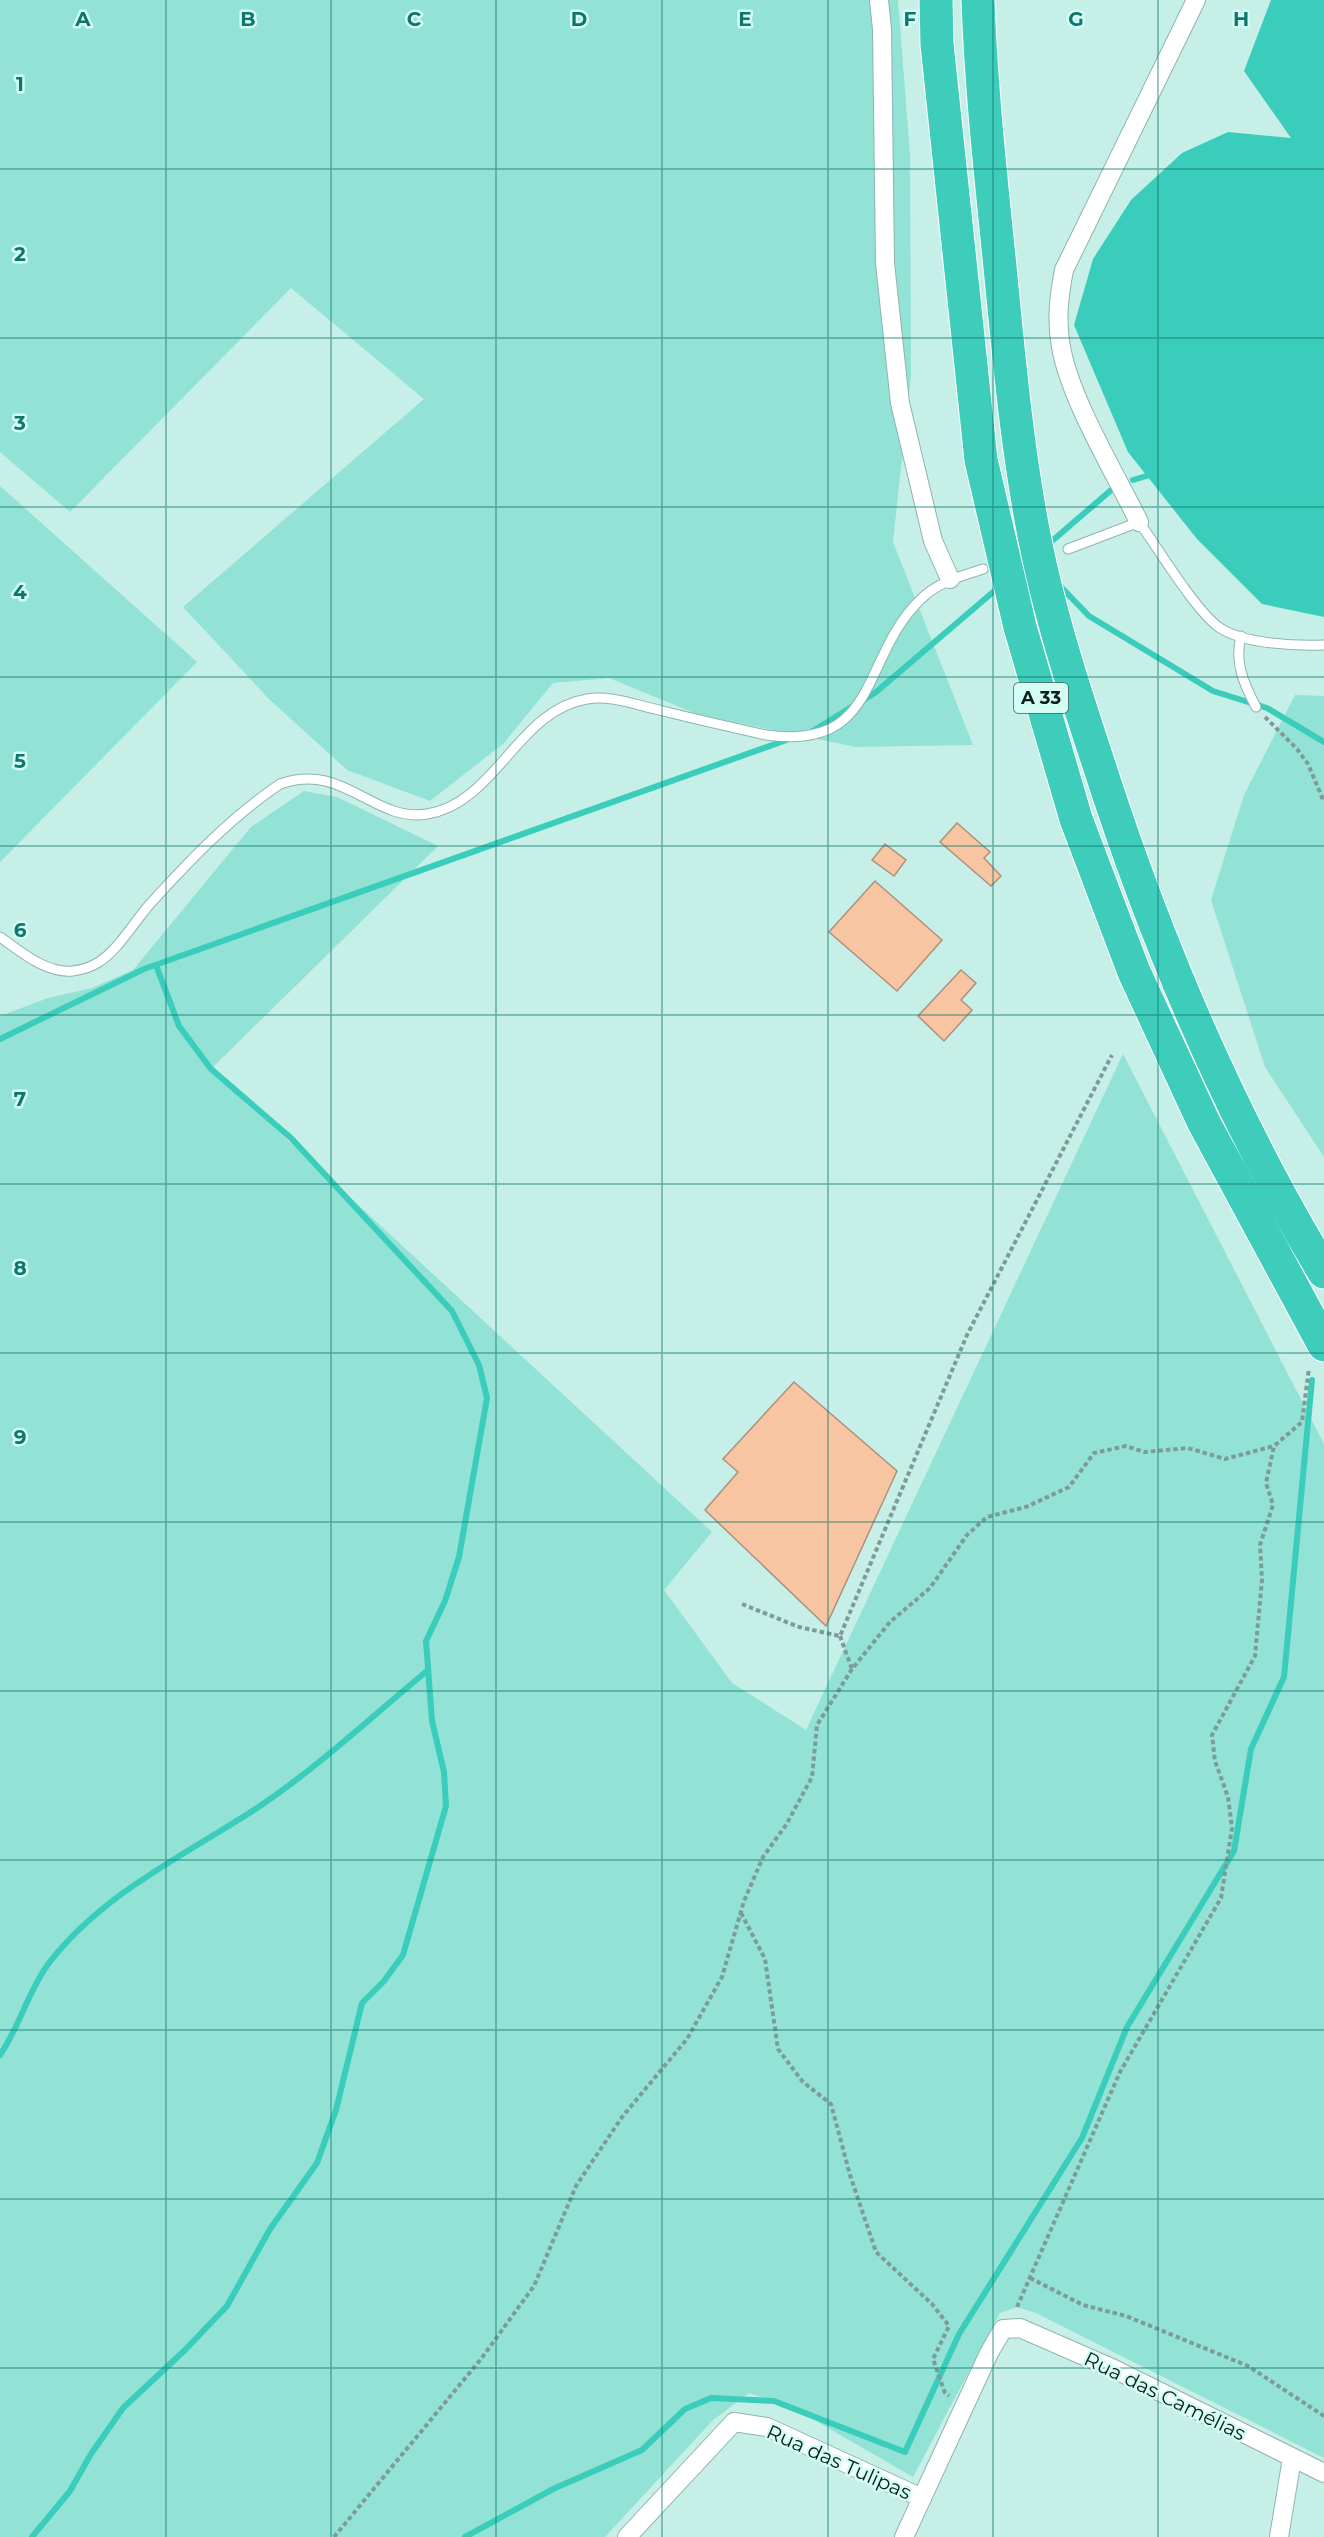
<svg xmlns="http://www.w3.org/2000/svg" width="1324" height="2537" viewBox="0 0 1324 2537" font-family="Montserrat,sans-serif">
<rect width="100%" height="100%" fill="#c6efe7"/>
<g fill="#92e2d5">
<path d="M0 0H898L910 155 911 375 893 542 973 745 856 747 699 715 609 678 553 683 504 743 430 801 347 770 269 699 183 607 424 399 291 288 70 512 0 452Z"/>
<path d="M0 486 197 662 0 862Z"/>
<path d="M1295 695 1324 696V1157L1265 1067 1211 900 1244 795Z"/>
<path d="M304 791 337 797 438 846 211 1069 712 1532 664 1590 732 1683 806 1730 1123 1054 1324 1444V2458L1036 2313 1017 2307 1000 2313 913 2477 797 2410 749 2393 713 2420 605 2537H0V1016L48 998 92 988 133 970 251 827Z"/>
</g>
<path fill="#3bcdbb" d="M1271 0H1324V617L1262 604 1197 539 1128 452 1074 325 1093 259 1131 200 1182 153 1228 132 1291 138 1244 71Z"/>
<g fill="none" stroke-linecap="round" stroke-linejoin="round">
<g stroke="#3bcdbb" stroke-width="6">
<path d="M1133 480 1153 474"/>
<path d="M1052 541 1117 485"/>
<path d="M1061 587 1089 616 1213 691 1267 708 1324 742"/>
<path d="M862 701 876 692 999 587"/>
<path d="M813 731 853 706"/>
<path d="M0 1039 144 969 792 738"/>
<path d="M0 2055C20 2026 28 1991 49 1963 103 1893 185 1855 257 1808 317 1768 371 1717 427 1671"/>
<path d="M32 2537 70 2491 91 2454 123 2408 185 2350 227 2306 270 2229 317 2163 336 2110 362 2003 384 1981 403 1955 446 1806 444 1772 432 1721 426 1641 445 1601 459 1557 487 1398 479 1365 452 1311 291 1138 211 1069 179 1026 156 965"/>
<path d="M465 2537 553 2489 642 2450 685 2409 711 2398 774 2401 905 2452 959 2334 1082 2138 1127 2027 1234 1851 1251 1749 1284 1677 1312 1380"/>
</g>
</g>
<g fill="#f7c5a2" stroke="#ad917e" stroke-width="1.5">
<path d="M957 823 990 852 984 858 1001 876 991 886 940 842Z"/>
<path d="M885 844 906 860 894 876 872 860Z"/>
<path d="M875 881 942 940 897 991 829 932Z"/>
<path d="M961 970 976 983 961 1000 972 1010 944 1041 918 1016Z"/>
<path d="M794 1382 897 1471 826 1626 705 1510 738 1472 723 1459Z"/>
</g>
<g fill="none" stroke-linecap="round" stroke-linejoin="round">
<defs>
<g id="lane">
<path d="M1068 549 1139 522C1158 548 1196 612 1220 628 1245 644 1295 646 1324 645"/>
<path d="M1241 636C1234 663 1244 684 1256 707"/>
<path d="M0 937C20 951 46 974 73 971 81 970 91 967 99 962 119 949 134 922 150 904 189 861 231 817 280 784 343 761 374 823 427 814 496 803 518 710 587 699 611 695 636 705 659 710 695 719 730 727 766 735 881 751 860 657 921 599 938 582 961 576 983 569"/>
</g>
<g id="street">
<path d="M879 0 882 29 885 263 900 403 933 541 950 579"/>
<path d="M1139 522C1115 473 1070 399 1061 347 1056 320 1059 296 1064 270L1196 0"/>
<path d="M627 2537 734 2422 767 2427 922 2498"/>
<path d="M904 2537 989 2353 1003 2329 1020 2328 1114 2369 1324 2473"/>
<path d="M1279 2537 1292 2458"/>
</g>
<g id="highway">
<path d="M936 0 937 44 981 460 1020 627 1076 819 1134 972 1204 1123 1324 1345"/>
<path d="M978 0C981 89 991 178 1000 267 1009 358 1017 450 1035 540 1050 616 1075 692 1099 765 1156 942 1228 1113 1324 1272"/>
</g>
</defs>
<use href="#lane" stroke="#8eb5ae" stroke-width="11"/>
<use href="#street" stroke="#8eb5ae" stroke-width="20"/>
<use href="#highway" stroke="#fff" stroke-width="35"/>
<g stroke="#7d9c96" stroke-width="4" stroke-dasharray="4.5 3" stroke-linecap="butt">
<path d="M1265 717 1297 749 1308 764 1324 802"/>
<path d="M742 1604 799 1627 840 1636 967 1335 1112 1055"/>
<path d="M840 1636 852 1669"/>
<path d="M741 1913 765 1959 778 2049 803 2082 831 2104 850 2175 876 2252 932 2304 949 2326 933 2359 945 2393 949 2396"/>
<path d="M1030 2278 1083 2305 1126 2316 1248 2366 1324 2416"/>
<path d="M1017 2307 1120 2072 1221 1898 1232 1828 1228 1797 1215 1761 1212 1735 1255 1656 1262 1580 1260 1545 1273 1505 1266 1483 1274 1446 1302 1422 1309 1368"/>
<path d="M334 2537 481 2359 534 2286 576 2186 622 2117 687 2039 722 1977 744 1901 763 1857 786 1825 812 1777 817 1725 852 1669 890 1622 930 1588 967 1535 987 1517 1026 1507 1069 1487 1094 1453 1126 1446 1144 1452 1188 1448 1225 1459 1274 1446"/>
</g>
<use href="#lane" stroke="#fff" stroke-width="9"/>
<use href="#street" stroke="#fff" stroke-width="18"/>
<use href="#highway" stroke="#3eccbb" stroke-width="33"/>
</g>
<path fill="none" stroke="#0f766e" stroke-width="1.5" stroke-opacity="0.55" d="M166 0V2537M331 0V2537M496 0V2537M662 0V2537M828 0V2537M993 0V2537M1158 0V2537M0 169H1324M0 338H1324M0 507H1324M0 677H1324M0 846H1324M0 1015H1324M0 1184H1324M0 1353H1324M0 1522H1324M0 1691H1324M0 1860H1324M0 2030H1324M0 2199H1324M0 2368H1324"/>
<g text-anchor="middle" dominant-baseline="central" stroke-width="5" stroke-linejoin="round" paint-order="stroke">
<rect fill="#d3fcf5" stroke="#49615c" stroke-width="1.5" x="1014" y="683" width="54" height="30" rx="4.5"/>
<g font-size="18" font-weight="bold" fill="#0e1e1b">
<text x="1041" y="698">A 33</text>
</g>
<g font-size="20" fill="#0e1e1b" stroke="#d3fcf5">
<text transform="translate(1165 2396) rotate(26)">Rua das Camélias</text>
<text transform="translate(839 2462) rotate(24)">Rua das Tulipas</text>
</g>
</g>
<g font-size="20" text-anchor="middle" font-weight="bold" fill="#0f766e" stroke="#d3fcf5" stroke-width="5" stroke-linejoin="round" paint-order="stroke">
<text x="83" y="26">A</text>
<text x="248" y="26">B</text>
<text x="414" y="26">C</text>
<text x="579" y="26">D</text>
<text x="745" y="26">E</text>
<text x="910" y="26">F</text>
<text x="1076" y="26">G</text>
<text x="1241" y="26">H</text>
<text x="20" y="91">1</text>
<text x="20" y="261">2</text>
<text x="20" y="430">3</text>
<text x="20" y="599">4</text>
<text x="20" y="768">5</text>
<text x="20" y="937">6</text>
<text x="20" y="1106">7</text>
<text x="20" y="1275">8</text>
<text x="20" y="1444">9</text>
</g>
</svg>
